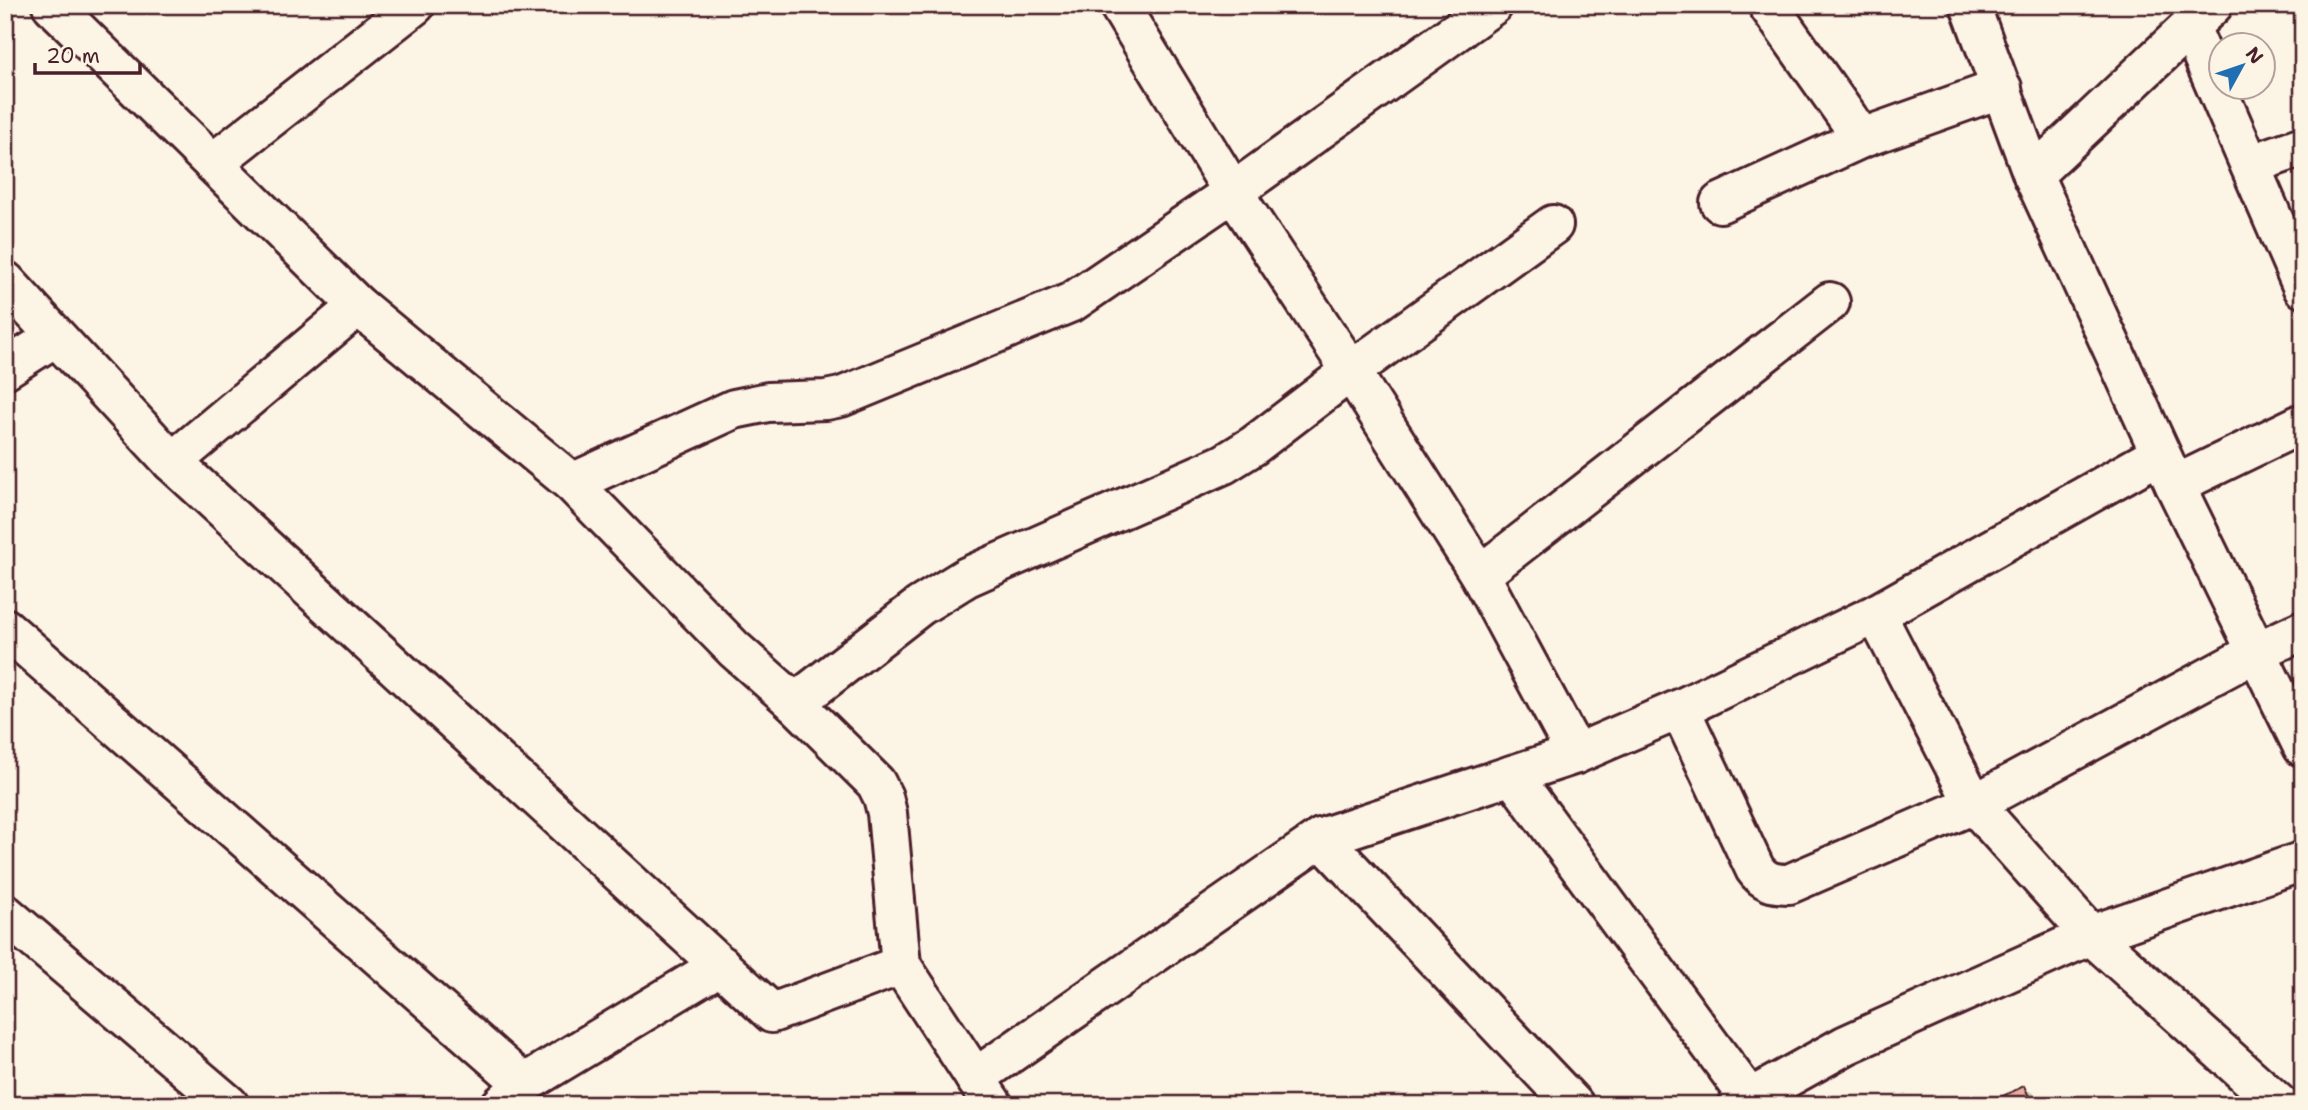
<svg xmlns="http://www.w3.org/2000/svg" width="2308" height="1110" viewBox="0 0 2308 1110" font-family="'Shantell Sans',sans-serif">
<rect width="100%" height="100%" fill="#fcf5e5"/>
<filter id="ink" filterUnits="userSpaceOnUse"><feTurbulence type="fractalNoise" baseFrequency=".0143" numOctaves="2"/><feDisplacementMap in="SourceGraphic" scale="14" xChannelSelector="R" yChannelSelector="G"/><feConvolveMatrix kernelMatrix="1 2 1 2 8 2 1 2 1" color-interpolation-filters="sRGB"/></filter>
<g filter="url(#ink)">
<path fill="#0003" d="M2024 1088 2034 1094 2039 1105H1994Z"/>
<path fill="#e8afa0" stroke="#4a1f2b" stroke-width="2" d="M2024 1086 2033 1105H1992L1990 1102Z"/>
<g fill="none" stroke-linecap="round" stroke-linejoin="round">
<defs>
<g id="minor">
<path d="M52 5 358 306 572 483 734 649 795 703 876 783 883 797 887 813 901 965"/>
<path d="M1119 5 1233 192 1351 371 1480 575 1576 754"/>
<path d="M1768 5 1862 138"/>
<path d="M1970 5 2033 175 2175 485 2303 747"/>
<path d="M2190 27 2303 288"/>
<path d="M213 163 415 5"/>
<path d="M2250 165 2303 146"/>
<path d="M2033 175 2213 5"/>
<path d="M1720 203 1862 138 2002 88"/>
<path d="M5 281 172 462 772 1013 901 965 993 1105"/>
<path d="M5 369 55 337"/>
<path d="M172 462 358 306"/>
<path d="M572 483 734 409 768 402 826 400 841 397 1072 302 1233 192 1493 5"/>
<path d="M2175 485 2303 423"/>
<path d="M1480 575 1830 302"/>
<path d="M1876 614 1974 804 2091 935 2280 1105"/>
<path d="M5 628 524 1084"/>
<path d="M795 703 920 606 967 577 1224 464 1253 446 1351 371 1553 225"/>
<path d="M1680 709 1755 869C1764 882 1774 884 1789 884L1974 804 2256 652 2303 630"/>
<path d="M1512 775 1750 1099"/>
<path d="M1321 838 1574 1105"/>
<path d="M5 914 229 1105"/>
<path d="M975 1078 1321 838 1576 754 1680 709 1876 614 2160 454"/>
<path d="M501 1105 524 1084 721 965"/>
<path d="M1738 1105 1846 1045 2091 935 2303 861"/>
</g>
</defs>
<use href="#minor" stroke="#4a1f2b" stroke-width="44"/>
<use href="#minor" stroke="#fcf5e5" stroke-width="38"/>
</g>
</g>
<rect width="2308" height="1110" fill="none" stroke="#fcf5e5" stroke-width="28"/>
<rect x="14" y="14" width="2280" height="1082" fill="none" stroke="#4a1f2b" stroke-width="2.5" filter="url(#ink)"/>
<g transform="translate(2242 66) rotate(50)"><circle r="33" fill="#fcf5e5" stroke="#b59f9b" stroke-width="2"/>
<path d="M0-5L12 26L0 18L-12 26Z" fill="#1f6fb2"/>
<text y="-10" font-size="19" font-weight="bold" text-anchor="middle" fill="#4a1f2b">N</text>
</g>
<path d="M35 63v10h105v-10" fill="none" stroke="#4a1f2b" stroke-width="3.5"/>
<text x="46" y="63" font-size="21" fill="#4a1f2b" stroke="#fcf5e5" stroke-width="5" paint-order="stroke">20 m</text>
</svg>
